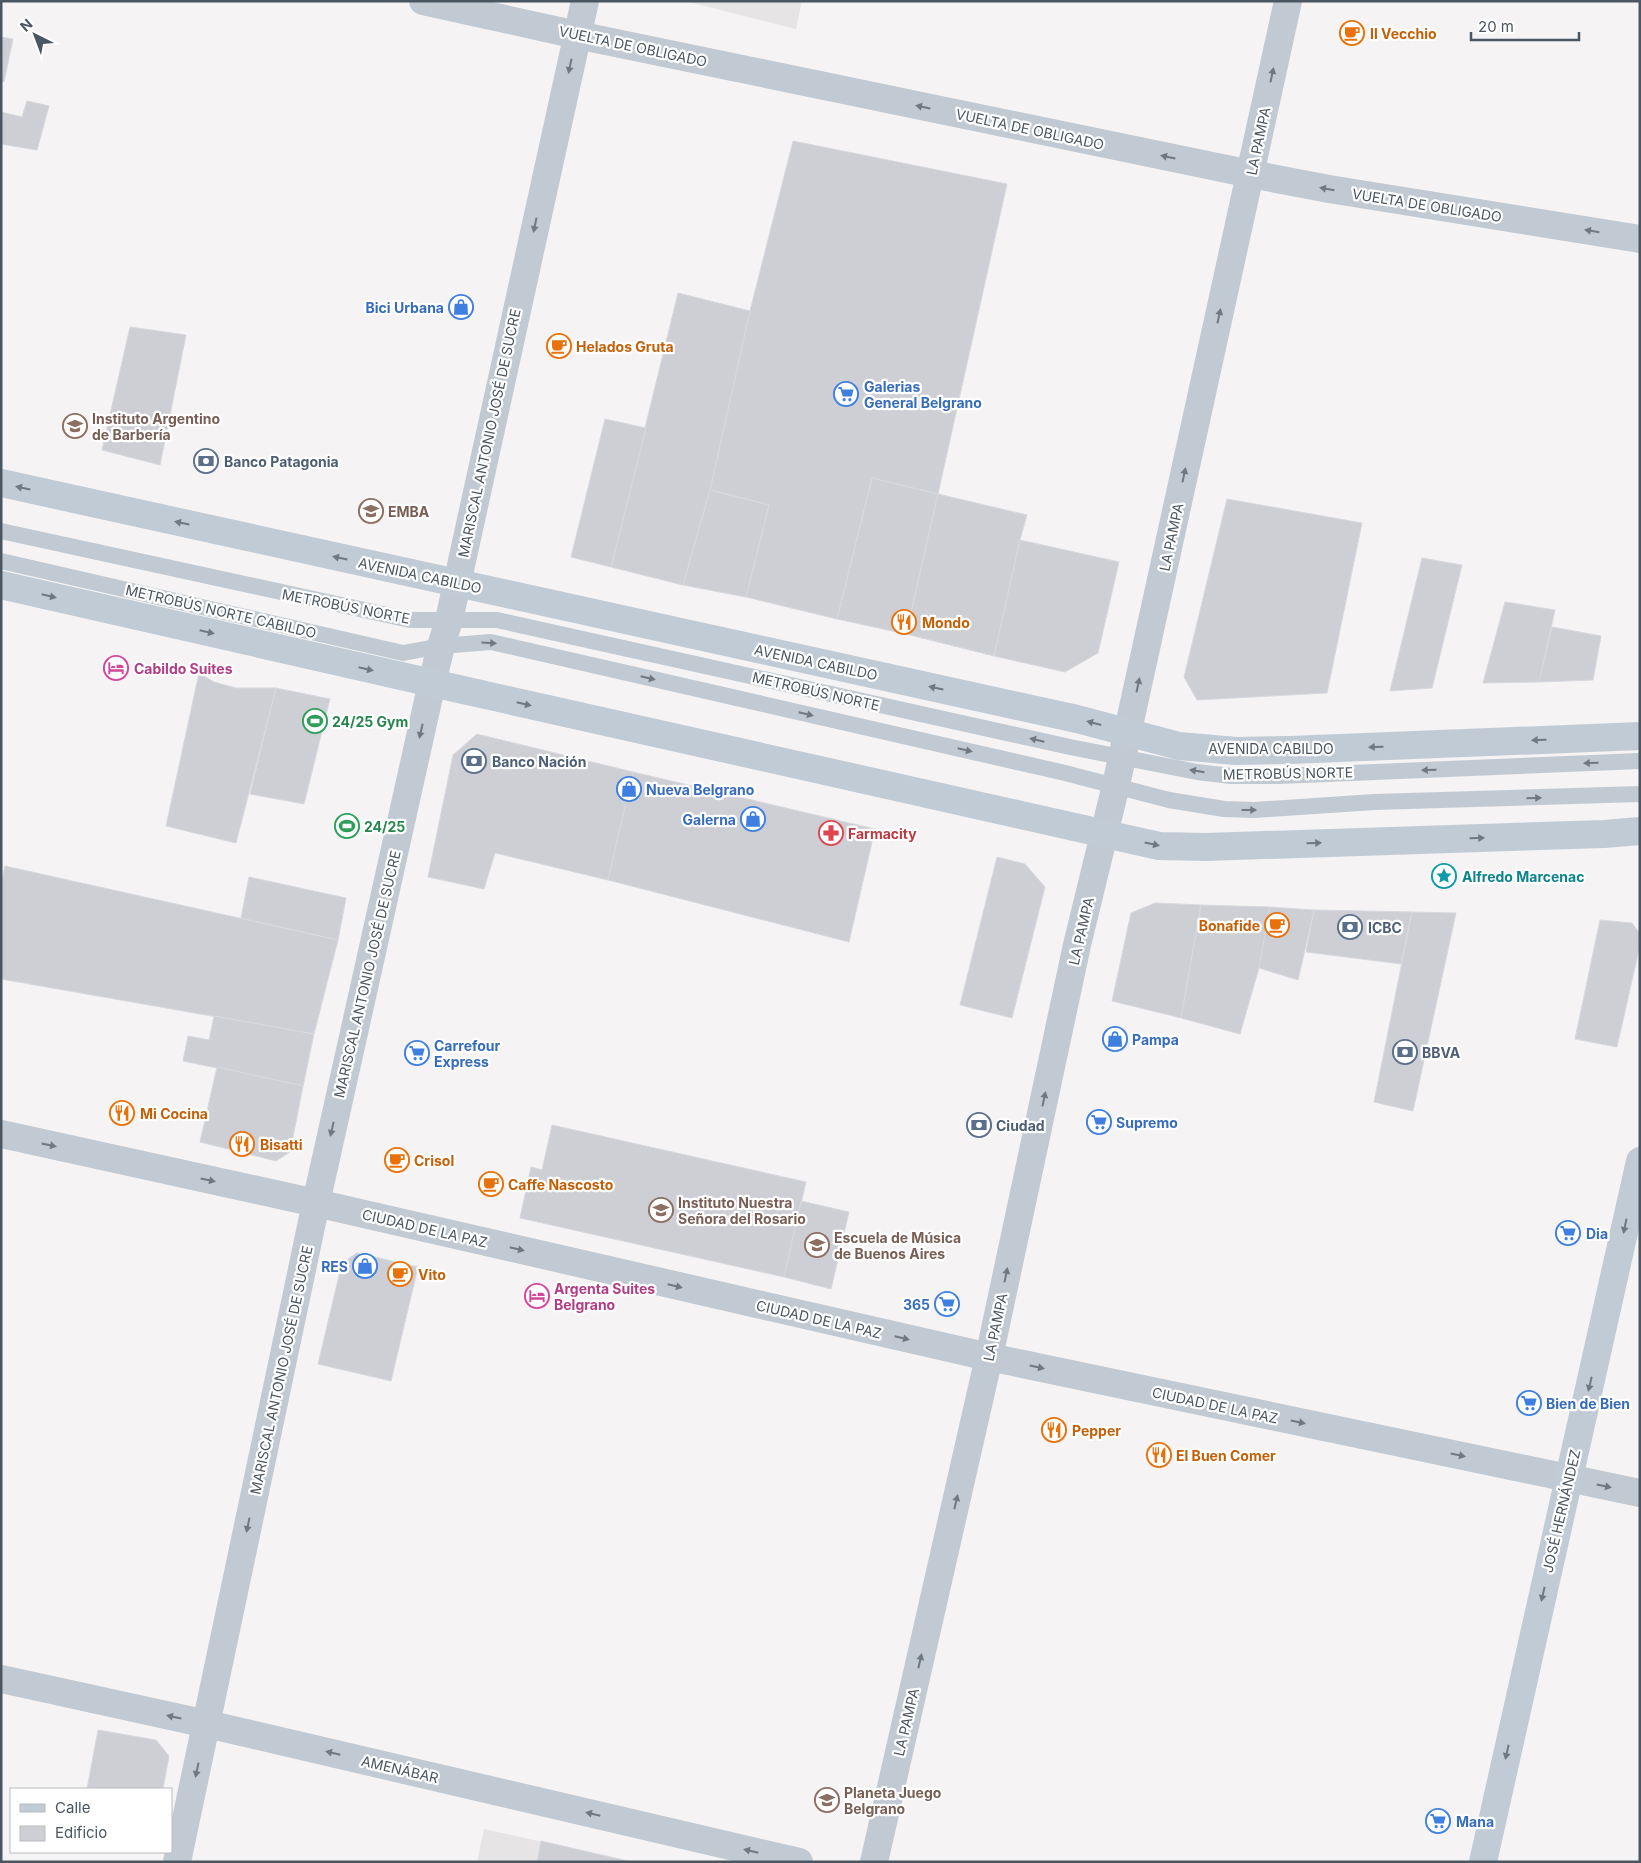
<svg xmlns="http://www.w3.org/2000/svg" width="1641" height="1863" viewBox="0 0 1641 1863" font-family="Inter,sans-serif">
<rect width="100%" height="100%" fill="#f5f3f3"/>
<g fill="#e6e4e5">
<path d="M685 1H802L796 29Z"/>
<path d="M484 1829 632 1862H477Z"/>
</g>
<g fill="#cdcfd5" stroke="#d7d9de">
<path d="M1 37 13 39 4 82 1 81Z"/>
<path d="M27 101 49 106 37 150 1 144V112L22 117Z"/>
<path d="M793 141 1007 184 938 494 872 478 837 619 746 597 769 505 710 490 750 311Z"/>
<path d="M678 293 750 311 710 490 683 585 611 567Z"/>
<path d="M130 327 186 335 160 465 102 450Z"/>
<path d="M605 419 646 428 611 567 571 557Z"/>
<path d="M872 478 938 494 906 634 837 619Z"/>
<path d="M710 490 769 505 746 597 683 585Z"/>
<path d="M938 494 1027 515 1020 540 994 656 906 634Z"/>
<path d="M1227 499 1362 523 1327 693 1197 700 1184 677Z"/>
<path d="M1020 540 1119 562 1098 653 1065 672 994 656Z"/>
<path d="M1422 558 1462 565 1432 688 1390 691Z"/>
<path d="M1505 602 1555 610 1539 682 1483 683Z"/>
<path d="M1552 627 1601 636 1593 680 1539 682Z"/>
<path d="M199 673 214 682 236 688H276L236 843 166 826Z"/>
<path d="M276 688 330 699 304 804 250 794Z"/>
<path d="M477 734 633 772 608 880 495 853 484 889 428 877 453 755Z"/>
<path d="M633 772 875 829 849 942 608 880Z"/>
<path d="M997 857 1025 864 1045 887 1012 1018 960 1005Z"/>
<path d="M5 866 338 940 314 1034 1 979V885Z"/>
<path d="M249 877 346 898 338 940 241 918Z"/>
<path d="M1155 903 1201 905 1181 1018 1112 1001 1131 913Z"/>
<path d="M1201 905 1270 907 1259 968 1240 1034 1181 1018Z"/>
<path d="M1270 907 1314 910 1298 980 1259 968Z"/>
<path d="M1314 910 1412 912 1401 964 1306 952Z"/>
<path d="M1412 912 1456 913 1413 1111 1374 1102Z"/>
<path d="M1600 920 1632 923 1640 934V945L1617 1047 1575 1039Z"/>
<path d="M214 1016 314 1034 303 1086 183 1061 188 1036 209 1040Z"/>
<path d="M217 1067 303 1086 290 1152 276 1161 200 1142Z"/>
<path d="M552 1125 806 1182 784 1277 520 1218 531 1167 542 1170Z"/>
<path d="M801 1201 849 1212 831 1289 784 1277Z"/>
<path d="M357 1253 418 1267 391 1381 318 1364 342 1263Z"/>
<path d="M98 1730 156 1740 169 1756 163 1789H87Z"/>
<path d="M541 1841 632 1862H537Z"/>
</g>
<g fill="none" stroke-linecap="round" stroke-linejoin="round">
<g stroke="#c1cad2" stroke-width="16">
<path d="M1 531 410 620H497L1070 747 1197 772 1231 776H1279L1640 761"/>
<path d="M1 561 403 653 441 646 491 642 1065 773 1169 800 1224 809 1254 810 1374 802 1640 794"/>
</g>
<g stroke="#c1cad2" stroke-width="28">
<path d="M423 1 577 35 1251 174 1329 189 1640 239"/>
<path d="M1 1134 316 1203 989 1357 1640 1493"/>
<path d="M1 1679 207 1724 799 1862"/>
<path d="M177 1862 316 1203 432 683 441 646 449 620 585 1"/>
<path d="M874 1862 989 1357 1077 945 1116 785 1288 1"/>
</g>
<g stroke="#c1cbd6" stroke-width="28">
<path d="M1 483 1077 719 1179 746 1236 751 1290 750 1640 736"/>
<path d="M1 585 432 683 1159 846 1206 847 1604 834 1640 831"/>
<path d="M1483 1862 1640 1161"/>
</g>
</g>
<defs><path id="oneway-solid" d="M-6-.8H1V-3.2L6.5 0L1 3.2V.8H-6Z" transform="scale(1.25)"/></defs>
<g fill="#6e7983">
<use href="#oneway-solid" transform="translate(570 66) rotate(102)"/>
<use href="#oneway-solid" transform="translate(1272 75) rotate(-78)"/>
<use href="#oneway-solid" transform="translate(923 107) rotate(-168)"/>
<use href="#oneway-solid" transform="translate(1168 157) rotate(-168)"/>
<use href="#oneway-solid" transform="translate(1327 189) rotate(-170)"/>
<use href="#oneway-solid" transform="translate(535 225) rotate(102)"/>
<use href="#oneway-solid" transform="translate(1592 231) rotate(-171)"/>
<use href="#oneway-solid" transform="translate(1219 316) rotate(-78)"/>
<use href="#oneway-solid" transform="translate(1184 475) rotate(-78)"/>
<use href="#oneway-solid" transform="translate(489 643) rotate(3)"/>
<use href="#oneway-solid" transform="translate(648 678) rotate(13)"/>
<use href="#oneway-solid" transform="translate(1138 685) rotate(-78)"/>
<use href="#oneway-solid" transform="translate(806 714) rotate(13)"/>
<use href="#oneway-solid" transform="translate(421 731) rotate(103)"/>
<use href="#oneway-solid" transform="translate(1037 740) rotate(-167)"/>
<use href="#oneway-solid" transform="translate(965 750) rotate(13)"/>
<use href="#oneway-solid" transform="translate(1591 763) rotate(178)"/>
<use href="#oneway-solid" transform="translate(1429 770) rotate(178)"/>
<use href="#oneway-solid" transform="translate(1197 771) rotate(-171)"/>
<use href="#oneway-solid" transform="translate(1534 798) rotate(-1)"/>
<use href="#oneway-solid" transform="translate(1249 810)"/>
<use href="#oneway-solid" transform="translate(1044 1099) rotate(-78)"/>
<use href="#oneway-solid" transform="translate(332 1129) rotate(103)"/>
<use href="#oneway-solid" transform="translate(49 1145) rotate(12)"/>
<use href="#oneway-solid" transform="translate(208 1180) rotate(12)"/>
<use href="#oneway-solid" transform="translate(517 1249) rotate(13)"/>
<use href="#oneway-solid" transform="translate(1006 1275) rotate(-78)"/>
<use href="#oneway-solid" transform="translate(675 1286) rotate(13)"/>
<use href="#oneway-solid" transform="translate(902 1338) rotate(13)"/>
<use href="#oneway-solid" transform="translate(1037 1367) rotate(12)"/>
<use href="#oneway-solid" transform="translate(1298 1422) rotate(12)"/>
<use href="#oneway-solid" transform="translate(1458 1455) rotate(12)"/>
<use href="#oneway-solid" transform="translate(1604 1486) rotate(12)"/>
<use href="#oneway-solid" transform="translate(956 1502) rotate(-77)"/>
<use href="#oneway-solid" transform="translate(248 1525) rotate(102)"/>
<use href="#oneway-solid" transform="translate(920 1661) rotate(-77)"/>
<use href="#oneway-solid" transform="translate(174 1717) rotate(-168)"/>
<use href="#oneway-solid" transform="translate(333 1753) rotate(-167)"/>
<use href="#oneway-solid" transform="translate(197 1770) rotate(102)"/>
<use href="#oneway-solid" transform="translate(593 1814) rotate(-167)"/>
<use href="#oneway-solid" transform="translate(751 1851) rotate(-167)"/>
</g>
<g fill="#6e7984">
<use href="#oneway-solid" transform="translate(23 488) rotate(-168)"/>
<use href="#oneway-solid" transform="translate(182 523) rotate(-168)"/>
<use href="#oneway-solid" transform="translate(340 558) rotate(-168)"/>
<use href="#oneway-solid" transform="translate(49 596) rotate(13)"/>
<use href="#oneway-solid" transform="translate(207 632) rotate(13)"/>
<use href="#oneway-solid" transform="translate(366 669) rotate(13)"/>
<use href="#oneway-solid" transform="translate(936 688) rotate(-168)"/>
<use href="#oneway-solid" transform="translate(524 704) rotate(13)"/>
<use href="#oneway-solid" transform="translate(1094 723) rotate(-165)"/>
<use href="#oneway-solid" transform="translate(1539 740) rotate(178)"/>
<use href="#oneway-solid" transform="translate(1376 747) rotate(178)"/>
<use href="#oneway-solid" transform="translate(1477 838) rotate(-2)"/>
<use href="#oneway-solid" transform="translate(1314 843) rotate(-2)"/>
<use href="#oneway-solid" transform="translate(1152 844) rotate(12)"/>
<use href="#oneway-solid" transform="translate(1625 1226) rotate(102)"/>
<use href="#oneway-solid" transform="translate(1590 1384) rotate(103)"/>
<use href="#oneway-solid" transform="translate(1543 1594) rotate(103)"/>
<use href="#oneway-solid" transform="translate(1507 1752) rotate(103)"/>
</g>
<defs>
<symbol id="cafe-ring" viewBox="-11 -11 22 22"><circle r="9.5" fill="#fff" stroke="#e8710a" stroke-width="1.5"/><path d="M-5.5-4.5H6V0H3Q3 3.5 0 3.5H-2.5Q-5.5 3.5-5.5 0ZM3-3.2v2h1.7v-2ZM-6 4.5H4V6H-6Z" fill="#e8710a"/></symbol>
<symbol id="shop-ring" viewBox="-11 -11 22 22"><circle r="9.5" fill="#fff" stroke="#3f7fe0" stroke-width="1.5"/><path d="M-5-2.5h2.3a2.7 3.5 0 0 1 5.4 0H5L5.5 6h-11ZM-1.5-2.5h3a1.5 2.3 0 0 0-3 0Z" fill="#3f7fe0"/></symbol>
<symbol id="supermarket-ring" viewBox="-11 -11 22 22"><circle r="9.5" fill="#fff" stroke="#3f7fe0" stroke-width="1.5"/><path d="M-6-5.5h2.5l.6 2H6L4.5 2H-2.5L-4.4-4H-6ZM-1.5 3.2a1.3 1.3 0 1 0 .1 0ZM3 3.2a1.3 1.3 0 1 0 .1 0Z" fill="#3f7fe0"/></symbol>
<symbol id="university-ring" viewBox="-11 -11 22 22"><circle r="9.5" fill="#fff" stroke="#8d6e63" stroke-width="1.5"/><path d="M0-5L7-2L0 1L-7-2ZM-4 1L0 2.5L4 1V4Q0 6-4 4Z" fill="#8d6e63"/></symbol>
<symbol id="bank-ring" viewBox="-11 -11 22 22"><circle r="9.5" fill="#fff" stroke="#5c6f8a" stroke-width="1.5"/><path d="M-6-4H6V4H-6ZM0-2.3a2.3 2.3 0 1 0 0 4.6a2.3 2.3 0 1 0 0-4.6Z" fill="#5c6f8a"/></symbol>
<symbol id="restaurant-ring" viewBox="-11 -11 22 22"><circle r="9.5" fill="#fff" stroke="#e8710a" stroke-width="1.5"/><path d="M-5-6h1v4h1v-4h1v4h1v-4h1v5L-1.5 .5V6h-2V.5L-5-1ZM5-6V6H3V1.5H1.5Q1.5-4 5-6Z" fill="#e8710a"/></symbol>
<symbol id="hotel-ring" viewBox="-11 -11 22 22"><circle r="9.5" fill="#fff" stroke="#d1479c" stroke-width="1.5"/><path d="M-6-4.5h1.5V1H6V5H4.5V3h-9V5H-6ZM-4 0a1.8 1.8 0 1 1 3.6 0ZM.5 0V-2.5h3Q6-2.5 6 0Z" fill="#d1479c"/></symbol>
<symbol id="stadium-ring" viewBox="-11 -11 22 22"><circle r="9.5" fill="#fff" stroke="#2e9e5b" stroke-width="1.5"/><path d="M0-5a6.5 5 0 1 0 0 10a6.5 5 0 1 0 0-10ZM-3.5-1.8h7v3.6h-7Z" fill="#2e9e5b"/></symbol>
<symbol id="pharmacy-ring" viewBox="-11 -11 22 22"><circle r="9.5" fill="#fff" stroke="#e0444e" stroke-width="1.5"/><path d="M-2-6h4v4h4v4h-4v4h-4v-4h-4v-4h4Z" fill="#e0444e"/></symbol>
<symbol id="sight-ring" viewBox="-11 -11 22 22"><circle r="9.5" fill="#fff" stroke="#0f9aa8" stroke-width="1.5"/><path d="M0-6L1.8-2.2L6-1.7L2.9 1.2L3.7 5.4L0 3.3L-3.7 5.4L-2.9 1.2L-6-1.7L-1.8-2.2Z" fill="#0f9aa8"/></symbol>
<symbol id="school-ring" viewBox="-11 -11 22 22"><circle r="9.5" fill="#fff" stroke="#8d6e63" stroke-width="1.5"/><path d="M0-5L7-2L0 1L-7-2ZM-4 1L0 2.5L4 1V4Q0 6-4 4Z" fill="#8d6e63"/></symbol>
</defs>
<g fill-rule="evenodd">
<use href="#cafe-ring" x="1338" y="19" width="28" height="28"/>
<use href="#shop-ring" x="447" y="293" width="28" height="28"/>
<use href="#cafe-ring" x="545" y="332" width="28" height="28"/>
<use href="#supermarket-ring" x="832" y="380" width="28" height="28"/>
<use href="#university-ring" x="61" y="412" width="28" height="28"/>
<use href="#bank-ring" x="192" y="447" width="28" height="28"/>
<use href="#university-ring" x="357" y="497" width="28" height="28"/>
<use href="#restaurant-ring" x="890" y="608" width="28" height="28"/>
<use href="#hotel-ring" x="102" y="654" width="28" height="28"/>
<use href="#stadium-ring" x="301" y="707" width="28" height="28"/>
<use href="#bank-ring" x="460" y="747" width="28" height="28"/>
<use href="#shop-ring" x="615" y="775" width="28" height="28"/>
<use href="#shop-ring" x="739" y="805" width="28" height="28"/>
<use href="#stadium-ring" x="333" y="812" width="28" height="28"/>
<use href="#pharmacy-ring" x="817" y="819" width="28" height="28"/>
<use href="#sight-ring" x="1430" y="862" width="28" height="28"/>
<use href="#cafe-ring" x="1263" y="911" width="28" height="28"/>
<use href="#bank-ring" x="1336" y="913" width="28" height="28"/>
<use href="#shop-ring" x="1101" y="1025" width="28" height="28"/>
<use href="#bank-ring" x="1391" y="1038" width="28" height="28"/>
<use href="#supermarket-ring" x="403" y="1039" width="28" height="28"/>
<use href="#restaurant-ring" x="108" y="1099" width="28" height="28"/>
<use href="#supermarket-ring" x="1085" y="1108" width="28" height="28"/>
<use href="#bank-ring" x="965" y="1111" width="28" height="28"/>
<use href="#restaurant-ring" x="228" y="1130" width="28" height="28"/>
<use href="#cafe-ring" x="383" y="1146" width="28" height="28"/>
<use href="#cafe-ring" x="477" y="1170" width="28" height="28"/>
<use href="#school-ring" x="647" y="1196" width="28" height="28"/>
<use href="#supermarket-ring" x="1554" y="1219" width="28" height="28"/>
<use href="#university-ring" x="803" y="1231" width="28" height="28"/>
<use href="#shop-ring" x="351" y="1252" width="28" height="28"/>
<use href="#cafe-ring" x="386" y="1260" width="28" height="28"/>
<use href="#hotel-ring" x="523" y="1282" width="28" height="28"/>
<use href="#supermarket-ring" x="933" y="1290" width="28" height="28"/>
<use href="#supermarket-ring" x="1515" y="1389" width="28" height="28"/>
<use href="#restaurant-ring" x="1040" y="1416" width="28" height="28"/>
<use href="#restaurant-ring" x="1145" y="1441" width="28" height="28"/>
<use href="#school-ring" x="813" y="1786" width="28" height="28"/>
<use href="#supermarket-ring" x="1424" y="1807" width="28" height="28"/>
</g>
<g text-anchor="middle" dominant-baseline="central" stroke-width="4.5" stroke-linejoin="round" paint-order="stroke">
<g font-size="14" font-weight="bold" fill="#c56008" stroke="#fff" text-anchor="start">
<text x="1370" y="33">Il Vecchio</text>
<text x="576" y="346">Helados Gruta</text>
<text x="922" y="622">Mondo</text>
<text x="1260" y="925" text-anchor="end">Bonafide</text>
<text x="140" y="1113">Mi Cocina</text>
<text x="260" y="1144">Bisatti</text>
<text x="414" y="1160">Crisol</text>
<text x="508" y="1184">Caffe Nascosto</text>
<text x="418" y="1274">Vito</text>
<text x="1072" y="1430">Pepper</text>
<text x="1176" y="1455">El Buen Comer</text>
</g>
<g font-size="14" fill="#4a5661" stroke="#fff">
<text transform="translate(633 46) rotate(12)">VUELTA DE OBLIGADO</text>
<text transform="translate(1030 129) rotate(12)">VUELTA DE OBLIGADO</text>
<text transform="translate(1258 141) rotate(-78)">LA PAMPA</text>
<text transform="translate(1427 205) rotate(9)">VUELTA DE OBLIGADO</text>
<text transform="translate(489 433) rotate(-78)">MARISCAL ANTONIO JOSÉ DE SUCRE</text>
<text transform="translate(1171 537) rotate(-78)">LA PAMPA</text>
<text transform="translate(420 575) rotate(12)">AVENIDA CABILDO</text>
<text transform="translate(346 606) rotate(11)">METROBÚS NORTE</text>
<text transform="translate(221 611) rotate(13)">METROBÚS NORTE CABILDO</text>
<text transform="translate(816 662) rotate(12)">AVENIDA CABILDO</text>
<text transform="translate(816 691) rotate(13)">METROBÚS NORTE</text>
<text x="1271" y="748">AVENIDA CABILDO</text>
<text transform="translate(1288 773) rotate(-1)">METROBÚS NORTE</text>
<text transform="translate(1081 931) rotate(-77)">LA PAMPA</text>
<text transform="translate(367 974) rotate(-77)">MARISCAL ANTONIO JOSÉ DE SUCRE</text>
<text transform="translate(425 1228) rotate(13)">CIUDAD DE LA PAZ</text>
<text transform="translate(819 1319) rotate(13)">CIUDAD DE LA PAZ</text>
<text transform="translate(995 1327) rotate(-78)">LA PAMPA</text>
<text transform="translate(281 1370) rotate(-78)">MARISCAL ANTONIO JOSÉ DE SUCRE</text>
<text transform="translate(1215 1405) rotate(12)">CIUDAD DE LA PAZ</text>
<text transform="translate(1561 1511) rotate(-77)">JOSÉ HERNÁNDEZ</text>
<text transform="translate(906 1722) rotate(-77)">LA PAMPA</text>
<text transform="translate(400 1769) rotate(13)">AMENÁBAR</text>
</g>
<g font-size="14" font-weight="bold" fill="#366cbe" stroke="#fff" text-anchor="start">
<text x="444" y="307" text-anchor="end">Bici Urbana</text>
<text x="864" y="386">Galerias<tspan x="864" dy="16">General Belgrano</tspan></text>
<text x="646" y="789">Nueva Belgrano</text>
<text x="736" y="819" text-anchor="end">Galerna</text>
<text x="1132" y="1039">Pampa</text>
<text x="434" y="1045">Carrefour<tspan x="434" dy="16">Express</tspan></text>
<text x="1116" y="1122">Supremo</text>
<text x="1586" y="1233">Dia</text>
<text x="348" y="1266" text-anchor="end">RES</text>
<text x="930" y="1304" text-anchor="end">365</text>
<text x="1546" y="1403">Bien de Bien</text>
<text x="1456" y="1821">Mana</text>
</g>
<g font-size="14" font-weight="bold" fill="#785e54" stroke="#fff" text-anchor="start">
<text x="92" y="418">Instituto Argentino<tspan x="92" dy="16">de Barbería</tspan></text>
<text x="388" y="511">EMBA</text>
<text x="678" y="1202">Instituto Nuestra<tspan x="678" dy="16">Señora del Rosario</tspan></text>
<text x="834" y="1237">Escuela de Música<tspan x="834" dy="16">de Buenos Aires</tspan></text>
<text x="844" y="1792">Planeta Juego<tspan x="844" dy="16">Belgrano</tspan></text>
</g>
<g font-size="14" font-weight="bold" fill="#4e5e75" stroke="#fff" text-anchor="start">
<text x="224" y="461">Banco Patagonia</text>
<text x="492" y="761">Banco Nación</text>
<text x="1368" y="927">ICBC</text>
<text x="1422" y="1052">BBVA</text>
<text x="996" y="1125">Ciudad</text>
</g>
<g font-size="14" font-weight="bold" fill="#b23c85" stroke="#fff" text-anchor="start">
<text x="134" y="668">Cabildo Suites</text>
<text x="554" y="1288">Argenta Suites<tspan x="554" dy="16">Belgrano</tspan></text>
</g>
<g font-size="14" font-weight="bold" fill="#27864d" stroke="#fff" text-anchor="start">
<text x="332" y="721">24/25 Gym</text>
<text x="364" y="826">24/25</text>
</g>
<g font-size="14" font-weight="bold" fill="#be3a42" stroke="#fff" text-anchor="start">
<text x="848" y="833">Farmacity</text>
</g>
<g font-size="14" font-weight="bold" fill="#0d838f" stroke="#fff" text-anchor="start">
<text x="1462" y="876">Alfredo Marcenac</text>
</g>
</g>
<rect width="1641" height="1863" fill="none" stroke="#4a5661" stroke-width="5"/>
<rect x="10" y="1788" width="162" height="65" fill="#ffffff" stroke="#b7bbc0"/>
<rect x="20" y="1804" width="25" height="8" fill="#c1cbd6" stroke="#b7bbc0"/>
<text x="55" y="1813" font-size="15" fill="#4a5661">Calle</text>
<rect x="20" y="1826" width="25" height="15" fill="#cdcfd5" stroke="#b7bbc0"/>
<text x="55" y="1838" font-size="15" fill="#4a5661">Edificio</text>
<g transform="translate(35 35) rotate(318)" stroke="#ffffff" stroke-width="4" paint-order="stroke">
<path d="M0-4L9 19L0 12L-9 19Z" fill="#4a5661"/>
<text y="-8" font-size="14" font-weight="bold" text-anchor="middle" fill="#4a5661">N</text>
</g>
<path d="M1471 32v8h108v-8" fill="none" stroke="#4a5661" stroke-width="2.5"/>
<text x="1478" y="32" font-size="15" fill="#4a5661" stroke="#ffffff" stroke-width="4" paint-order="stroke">20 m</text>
</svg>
